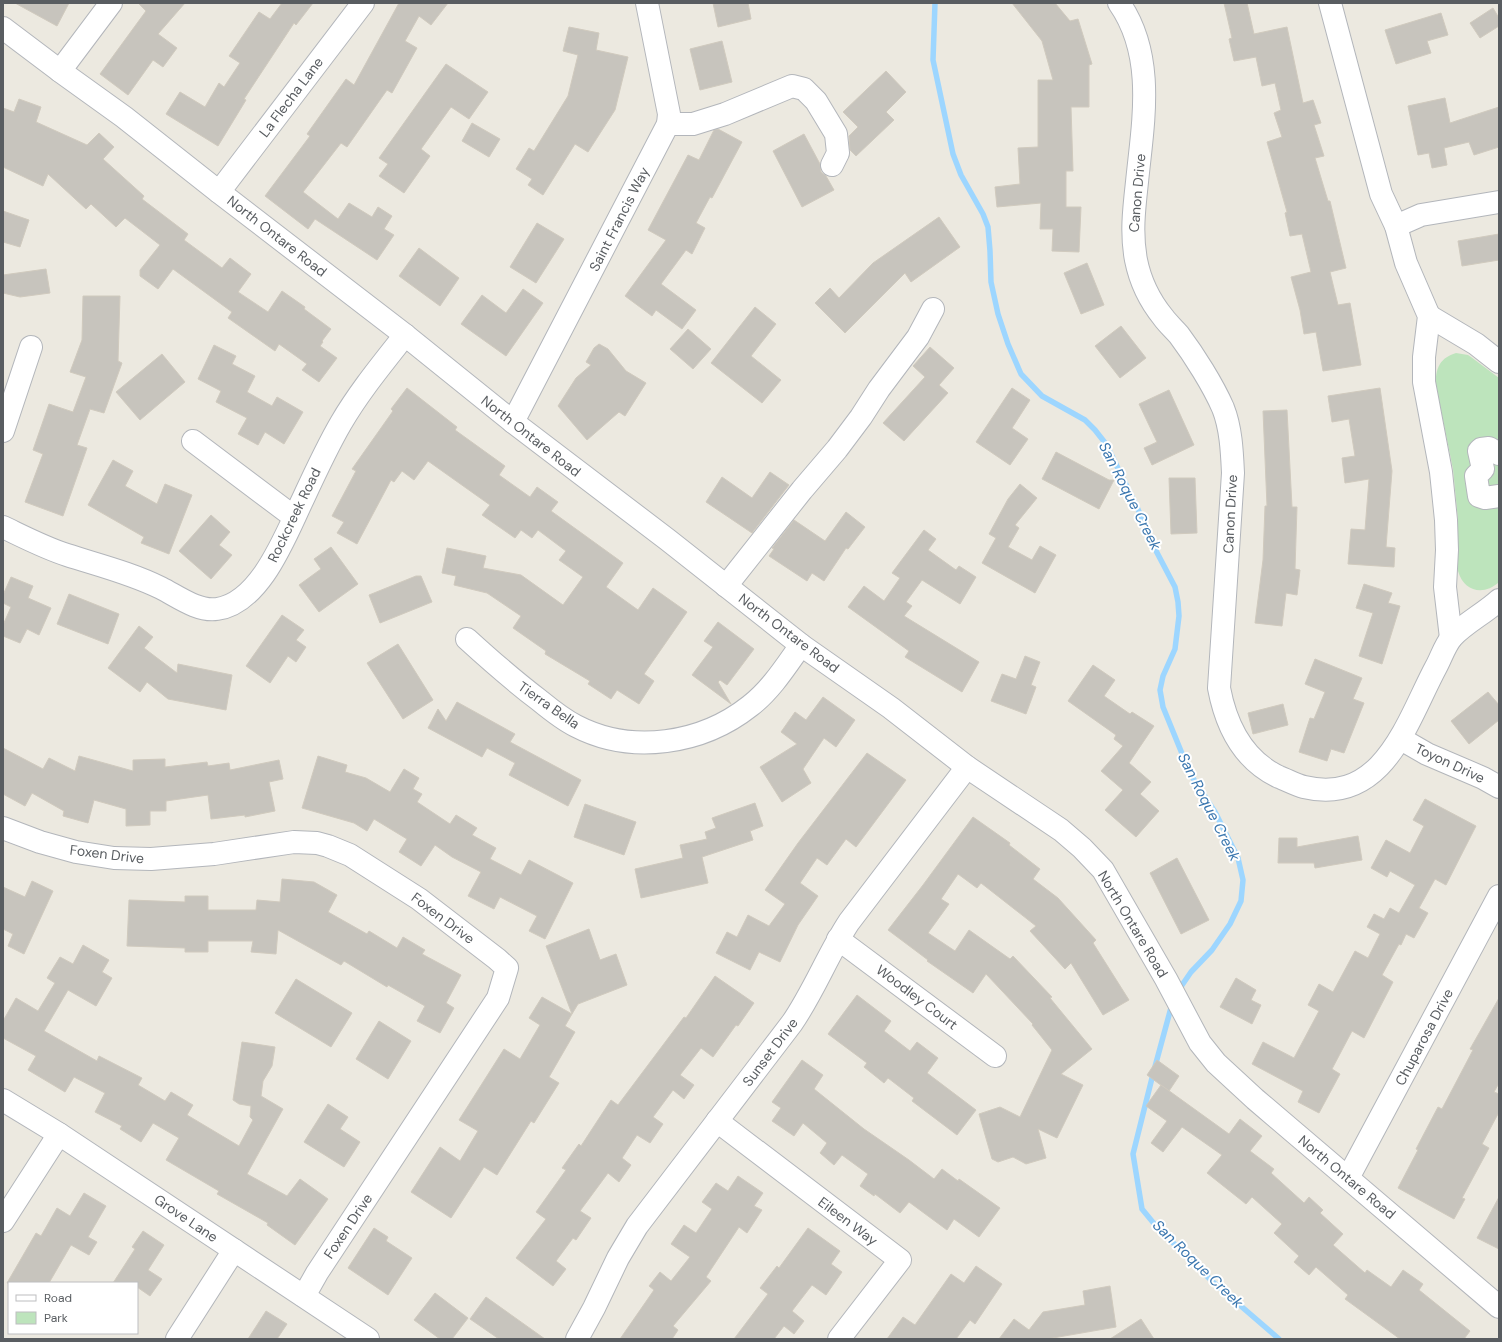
<svg xmlns="http://www.w3.org/2000/svg" width="1502" height="1342" viewBox="0 0 1502 1342" font-family="'DM Sans',sans-serif">
<rect width="100%" height="100%" fill="#ece9e0"/>
<path fill="#bde4bc" d="M1456 353 1468 355 1471 357 1499 378V582C1484 596 1464 592 1458 571V520L1453 469 1436 386C1435 370 1439 358 1456 353Z"/>
<g fill="none" stroke-linecap="round" stroke-linejoin="round">
<g stroke="#9dd6ff" stroke-width="5.5">
<path d="M935 3 933 60 953 154 961 175 983 214 988 227 990 251 991 282 998 314 1008 344 1021 374 1042 396 1085 420 1095 430 1106 444 1137 507 1153 545 1175 587 1178 602 1179 616 1175 649 1163 676 1160 690 1163 707 1183 756 1187 769 1215 812 1238 858 1243 880 1241 901 1230 924 1212 950 1191 972 1178 991"/>
<path d="M1172 1004 1153 1074 1133 1154 1142 1209 1156 1226 1213 1282 1279 1339"/>
</g>
</g>
<g fill="#c7c4bd" stroke="#d0cabe">
<path d="M15 3H69L57 26Z"/>
<path d="M138 3H185L158 34 177 48 163 67 153 60 128 95 100 74 146 11Z"/>
<path d="M282 3H313L296 25 294 23 244 99 246 100 218 146 166 114 180 92 205 107 219 83 224 87 240 63 229 56 259 12 270 19Z"/>
<path d="M399 3H448L431 25 419 16 405 41 417 48 392 93 387 90 347 147 341 143 303 192 338 219 349 203 372 217 378 207 392 216 384 229 394 235 377 260 315 219 308 229 265 196 310 136 307 134 346 79 354 85Z"/>
<path d="M713 3H748L751 19 718 27Z"/>
<path d="M1012 3H1055L1070 21 1078 19 1092 64 1089 65V107H1071L1073 171H1066V207H1081L1079 252 1052 251 1053 229H1040L1041 203 997 207 995 187 1020 184 1018 148 1038 147V80H1053L1042 41Z"/>
<path d="M1224 3H1247L1254 34 1287 27 1303 103 1313 100 1321 123 1314 125 1324 156 1315 158 1328 201H1330L1346 268 1330 272 1338 305 1350 303 1361 365 1323 371 1316 332 1304 334 1300 310 1291 277 1311 272 1302 234 1290 236 1285 213 1287 212 1267 142 1282 137 1274 113 1281 110 1275 83 1262 86 1256 57 1234 61 1229 39 1232 38Z"/>
<path d="M1493 8 1499 18V26L1480 38 1470 23Z"/>
<path d="M1441 13 1448 35 1427 41 1431 53 1396 64 1385 30Z"/>
<path d="M569 27 599 33 596 50 628 57 615 110 588 152 575 144 543 195 528 185 532 179 516 169 529 148 534 151 568 96 578 55 563 51Z"/>
<path d="M722 41 732 82 700 90 690 49Z"/>
<path d="M446 64 488 92 469 119 451 107 421 149 430 156 404 193 379 176 388 164 379 158Z"/>
<path d="M886 71 906 92 886 112 894 120 856 156 850 150 849 136 858 127 843 112Z"/>
<path d="M1445 98 1450 123 1499 107V147L1474 155 1469 142 1444 148 1447 165 1432 168 1429 153 1418 155 1408 106Z"/>
<path d="M19 99 41 107 36 122 87 145 99 133 114 147 103 159 144 196 142 199 188 234 184 240 222 268 230 258 251 274 238 292 268 312 282 291 305 307 304 309 331 329 322 341 323 342 320 346 337 358 319 382 302 370 307 364 279 344 275 351 228 318 232 312 173 269 158 289 140 276V270L160 245 125 218 116 227 91 204 86 209 48 174 43 186 3 167V108L14 112Z"/>
<path d="M472 123 500 139 489 157 462 141Z"/>
<path d="M718 129 742 142 712 198 710 197 696 223 705 228 692 254 686 250 661 284 696 310 682 329 656 310 652 316 625 296 666 240 648 230 688 155 699 160 714 130Z"/>
<path d="M804 134 820 164 821 172 826 176 834 190 802 207 773 151Z"/>
<path d="M3 211 29 220 20 247 3 242Z"/>
<path d="M939 217 960 247 911 282 905 273 845 333 815 303 830 288 839 298 873 263Z"/>
<path d="M537 223 564 239 536 283 510 267Z"/>
<path d="M1499 234V260L1462 266 1458 241Z"/>
<path d="M419 248 459 278 440 306 399 276Z"/>
<path d="M1087 263 1104 305 1081 314 1064 273Z"/>
<path d="M46 269 50 293 20 297 3 293V275Z"/>
<path d="M523 289 543 303 506 356 461 324 482 295 506 313Z"/>
<path d="M83 296H120L118 361 122 363 104 413 90 409 77 445 87 448 63 516 25 502 43 454 33 450 49 404 73 412 86 377 70 372 82 340Z"/>
<path d="M755 307 776 324 751 356 781 380 762 403 711 363Z"/>
<path d="M1121 326 1146 358 1120 378 1095 346Z"/>
<path d="M688 329 711 349 693 369 670 349Z"/>
<path d="M599 344 608 349 626 371 646 383 625 416 619 412 587 440 558 406 576 378 591 365 586 362 594 348Z"/>
<path d="M214 345 236 356 232 364 255 376 247 392 272 406 277 397 303 412 284 444 265 432 258 445 238 434 247 418 216 402 221 391 198 379Z"/>
<path d="M930 347 954 368 939 385 948 393 904 441 883 423 925 377 913 366Z"/>
<path d="M162 354 185 382 140 420 116 392Z"/>
<path d="M407 388 457 427 455 430 505 466 499 475 530 497 537 487 558 502 551 511 623 563 606 587 638 610 653 588 687 612 644 674 654 681 639 704 617 690 611 699 588 684 590 681 545 654 546 651 513 628 521 616 487 593 454 585 456 576 442 573 447 548 486 556 483 568 521 575 563 605 583 577 559 560 566 551 538 530 532 538 521 530 515 538 482 515 490 505 428 461 414 480 402 471 394 482 391 480 357 544 337 533 344 522 332 516 356 471 352 469 393 411 391 409Z"/>
<path d="M1012 388 1030 400 1012 428 1028 439 1010 465 976 442Z"/>
<path d="M1380 388 1392 471 1386 547 1395 548 1394 567 1348 564 1351 529 1365 530 1369 479 1345 483 1342 458 1355 456 1349 419 1332 422 1328 396Z"/>
<path d="M1169 390 1194 445 1152 465 1144 448 1157 442 1139 404Z"/>
<path d="M1287 410 1292 507H1297L1295 569 1300 570 1297 595 1286 593 1282 626 1255 623 1263 560 1265 506H1267L1263 411Z"/>
<path d="M1056 452 1109 480H1114L1099 509 1042 479Z"/>
<path d="M113 460 133 471 125 486 157 504 165 484 192 495 169 554 141 543 144 537 88 505Z"/>
<path d="M770 472 789 485 752 533 706 502 722 477 752 498Z"/>
<path d="M1169 478H1195L1197 533 1171 534Z"/>
<path d="M1020 484 1037 498 1015 525 1019 528 1008 547 1032 560 1040 546 1056 555 1035 593 982 563 996 538 989 534 1008 499Z"/>
<path d="M846 512 865 527 848 549 846 548 824 581 812 573 807 581 769 556 774 549 772 548 794 520 825 541Z"/>
<path d="M211 515 230 532 219 545 232 555 211 579 179 551Z"/>
<path d="M924 530 936 539 928 550 956 570 959 566 976 577 960 604 922 580 906 602 912 606 904 616 979 662 962 692 905 657 909 651 848 607 864 586 884 601 900 578 892 573Z"/>
<path d="M331 547 358 584 319 612 299 585 321 569 314 559Z"/>
<path d="M416 576H421L432 602 380 623 369 595Z"/>
<path d="M11 577 33 586 28 598 51 608 39 635 27 629 20 643 3 636V625L11 607 3 603V595Z"/>
<path d="M1364 584 1392 593 1388 603 1400 606 1382 664 1359 656 1373 613 1356 608Z"/>
<path d="M69 594 119 614 108 644 57 624Z"/>
<path d="M282 615 304 630 296 640 306 647 296 662 288 656 270 683 246 666Z"/>
<path d="M718 622 754 649 727 685 720 680 718 682 731 704 692 675 713 647 704 641Z"/>
<path d="M139 626 153 637 144 648 177 673 178 664 232 675 226 710 168 699 147 682 140 692 108 668Z"/>
<path d="M398 644 433 700 403 719 367 663Z"/>
<path d="M1025 656 1040 662 1031 685 1036 687 1026 714 991 701 1002 674 1016 679Z"/>
<path d="M1315 659 1362 678 1353 699 1364 703 1344 753 1331 749 1327 761 1299 752 1310 718 1314 719 1325 692 1305 684Z"/>
<path d="M1093 665 1115 680 1104 696 1130 714 1132 712 1154 726 1129 763 1151 782 1140 794 1159 811 1136 837 1105 810 1123 790 1101 771 1123 746 1114 739 1116 735 1068 701Z"/>
<path d="M1488 692 1499 705V720L1469 744 1451 721Z"/>
<path d="M823 697 855 720 836 747 824 738 803 769 811 783 782 802 760 767 797 744 781 732 795 712 806 720Z"/>
<path d="M457 702 515 734 510 742 581 780 568 806 509 775 515 763 487 748 482 757 428 728 438 709 446 721Z"/>
<path d="M1283 704 1288 725 1253 734 1248 713Z"/>
<path d="M3 748 43 769 49 758 75 771 79 756 133 771V760L165 759V767L207 762 208 766 229 763 230 770 279 760 283 779 269 782 275 811 245 817V815L211 819 208 795 166 801V811H150V825L126 826V809L94 800 88 823 63 816 64 811 32 793 25 806 3 794Z"/>
<path d="M867 753 906 780 856 847 846 839 827 865 817 858 800 883 818 896 798 925 780 962 759 952 750 970 716 953 727 932 737 937 748 915 769 926 785 904 765 890 798 843Z"/>
<path d="M318 756 347 765 345 772 366 778 390 792 404 769 419 778 413 789 422 794 417 802 450 824 456 815 477 828 472 835 496 848 490 859 521 875 529 860 573 883 545 939 529 931 537 916 500 897 494 909 468 896 481 872 452 857 435 845 421 866 399 852 407 839 374 819 367 831 354 823 302 808Z"/>
<path d="M1425 799 1476 826 1446 885 1435 879 1419 908 1428 913 1414 938 1406 934 1401 945 1399 944 1382 975 1393 982 1364 1038 1352 1031 1332 1069 1340 1074 1319 1113 1298 1102 1303 1091 1252 1064 1263 1042 1294 1058 1319 1011 1308 1005 1319 984 1333 992 1355 951 1368 958 1380 934 1367 927 1374 914 1384 919 1390 908 1399 913 1415 885 1390 871 1387 877 1371 868 1386 840 1410 853 1424 826 1413 820Z"/>
<path d="M755 803 763 826 750 831 753 840 702 857 708 883 641 898 635 869 683 858 680 845 707 839 705 832 716 828 712 818Z"/>
<path d="M585 804 636 822 624 855 574 837Z"/>
<path d="M973 817 1010 843 1009 845 1040 869 1033 879 1058 898 1096 940 1093 943 1129 1000 1103 1015 1071 963 1065 969 1030 931 1036 926 981 883 977 888 958 874 941 899 949 904 928 933 955 951 969 930 1010 959 1013 956 1052 997 1050 998 1092 1049 1061 1074 1083 1085 1057 1138 1038 1129 1046 1158 1026 1164 1013 1157 998 1162 992 1159 979 1114 1000 1107 1020 1117 1052 1050 1032 1025 1033 1024 986 974 973 993 927 961 928 960 888 930 923 885Z"/>
<path d="M1358 836 1362 860 1315 868 1314 863H1278L1279 838H1297V847Z"/>
<path d="M1177 858 1209 920 1181 934 1150 873Z"/>
<path d="M282 879 314 882 337 895 328 912 367 934 369 931 397 948 403 937 425 950 422 954 461 975 446 1003 454 1008 440 1033 417 1021 425 1006 388 985 387 987 344 961 341 965 278 930 276 954 251 952 253 941H208V952H185V948L127 946 129 900 185 902V896H208V910H256L257 900 280 902Z"/>
<path d="M32 881 53 891 24 954 8 946 13 934 3 929V887L25 897Z"/>
<path d="M589 929 600 960 616 954 627 985 578 1004 572 1014 546 946Z"/>
<path d="M83 945 109 960 102 972 112 978 96 1006 68 990 44 1031 97 1061 99 1056 142 1078 138 1085 165 1101 171 1092 193 1105 187 1115 239 1146 253 1120 250 1117 251 1106 239 1104 233 1100 242 1042 275 1047 272 1066 263 1081 261 1096 283 1109 247 1174 287 1196 300 1179 328 1199 295 1245 267 1225 268 1223 217 1194 219 1191 166 1160 179 1138 153 1123 141 1142 120 1129 122 1126 95 1112 105 1093 74 1077 65 1092 28 1070 36 1056 3 1038V1021L16 998 38 1011 55 983 47 978 60 957 73 964Z"/>
<path d="M715 976 754 1003 738 1026 736 1025 713 1057 701 1048 680 1075 694 1085 684 1099 673 1090 653 1117 663 1124 650 1143 637 1135 622 1158 631 1165 619 1182 608 1173 580 1211 591 1218 576 1240 573 1238 556 1261 566 1269 553 1286 516 1258 546 1219 536 1212 566 1170 562 1168 579 1144 581 1146 611 1100 618 1105 684 1017 686 1018Z"/>
<path d="M1236 978 1256 990 1251 1000 1261 1005 1252 1024 1220 1007Z"/>
<path d="M296 979 352 1013 331 1047 275 1013Z"/>
<path d="M857 995 891 1021 884 1031 910 1051 917 1042 938 1058 927 1073 976 1110 957 1135 912 1101 914 1098 888 1078 884 1083 864 1067 867 1063 828 1034Z"/>
<path d="M542 997 572 1014 565 1026 575 1032 549 1077 559 1083 534 1123 531 1121 497 1175 484 1167 451 1218 411 1192 440 1147 460 1161 478 1131 459 1120 504 1049 520 1059 540 1025 529 1018Z"/>
<path d="M1499 998V1083L1494 1092 1499 1094V1112L1482 1144 1489 1148 1462 1198 1465 1199 1454 1219 1398 1188 1418 1150 1416 1149 1438 1107 1442 1109 1473 1050 1470 1049Z"/>
<path d="M379 1021 411 1041 388 1079 356 1059Z"/>
<path d="M802 1060 823 1075 814 1089 864 1129 909 1160 934 1179 942 1169 958 1181 959 1179 1000 1208 979 1237 954 1219 947 1230 909 1202 900 1213 875 1194 874 1196 860 1186 868 1174 842 1155 834 1165 820 1153 827 1143 803 1123 794 1136 772 1121 781 1108 772 1102Z"/>
<path d="M1157 1060 1179 1076 1169 1091 1147 1075Z"/>
<path d="M1161 1085 1229 1134 1240 1119 1262 1136 1250 1151 1274 1169 1271 1173 1304 1203 1309 1197 1323 1210 1320 1213 1343 1234 1333 1245 1365 1273 1367 1270 1391 1287 1403 1270 1423 1284 1419 1290 1470 1331 1464 1339H1400L1345 1299 1348 1295 1316 1267 1309 1275 1294 1262 1299 1256 1274 1233 1282 1224 1252 1197 1246 1204 1207 1173 1222 1155 1182 1127 1163 1152 1151 1143 1167 1121 1146 1106Z"/>
<path d="M328 1104 348 1117 340 1129 360 1142 344 1167 304 1142Z"/>
<path d="M738 1176 763 1193 754 1206 762 1210 747 1233 739 1227 706 1277 711 1281 673 1326 678 1330 672 1339H620L654 1290 649 1286 660 1272 671 1281 690 1257 671 1244 684 1225 696 1233 712 1209 702 1202 716 1183 728 1191Z"/>
<path d="M84 1193 106 1206 88 1237 97 1242 89 1255 71 1245 49 1283H7L36 1233 41 1236 57 1208 70 1216Z"/>
<path d="M1499 1197V1249L1477 1238Z"/>
<path d="M374 1228 388 1237 386 1241 412 1258 388 1295 348 1268Z"/>
<path d="M808 1228 840 1251 831 1264 842 1272 826 1295 812 1285 792 1311 804 1321 794 1334 784 1326 774 1339H734L768 1294 760 1288 777 1266 779 1268Z"/>
<path d="M143 1231 164 1245 148 1270 162 1279 150 1296 137 1287V1283H113L135 1249 132 1247Z"/>
<path d="M976 1266 1002 1284 975 1324 970 1320 956 1339H887L903 1317 915 1325 951 1274 964 1283Z"/>
<path d="M1110 1286 1116 1327 1047 1339H999L1014 1319 1029 1330 1043 1312 1085 1305 1083 1291Z"/>
<path d="M435 1293 468 1318 452 1339H440L414 1320Z"/>
<path d="M486 1297 545 1339H499L470 1319Z"/>
<path d="M266 1311 287 1324 277 1339H248Z"/>
<path d="M1141 1319 1154 1339H1110Z"/>
</g>
<g fill="none" stroke-linecap="round" stroke-linejoin="round">
<defs>
<g id="minor">
<path d="M1119 3C1156 56 1143 122 1137 182 1134 209 1131 234 1136 260 1140 280 1150 301 1163 317 1168 324 1174 329 1179 335 1194 355 1213 385 1223 408 1231 428 1232 452 1233 473L1219 688C1226 725 1243 760 1279 777 1287 780 1296 785 1304 787 1384 806 1407 721 1436 667 1441 658 1445 645 1452 637 1465 623 1485 613 1499 600"/>
<path d="M1330 3 1381 194 1396 226 1406 263 1429 316 1424 357V382L1441 472 1446 520 1447 550 1445 587 1451 638"/>
<path d="M3 28 60 71 124 117 219 192 405 335 513 422 668 540 801 645 891 708 967 767 1061 830 1082 848 1103 870 1166 979 1200 1043 1216 1063 1255 1099 1499 1307"/>
<path d="M60 71 111 3"/>
<path d="M668 124H693L725 114 792 86 804 89 816 101 836 134 838 153 832 165"/>
<path d="M219 192 363 3"/>
<path d="M1396 226 1421 215 1499 202"/>
<path d="M1429 316 1476 344 1499 362"/>
<path d="M513 422 668 124 669 114 647 3"/>
<path d="M3 431 31 347"/>
<path d="M193 441 294 517"/>
<path d="M1499 454 1489 448 1481 449 1479 451 1483 469 1476 476 1479 496 1485 498 1499 496"/>
<path d="M3 527C24 537 45 548 67 555 98 565 131 573 161 588 177 596 198 612 217 609 261 603 286 534 303 499 315 473 327 447 341 423 359 392 383 363 405 335"/>
<path d="M726 586 802 490 837 449 861 417 879 389 918 337 933 309"/>
<path d="M467 639C490 660 514 681 539 700 550 709 562 719 576 726 632 755 702 744 750 706 771 690 786 666 801 645"/>
<path d="M1401 739 1427 754 1483 778 1499 787"/>
<path d="M3 828 40 842 76 852 114 858 151 859 214 854 294 842 317 843 328 846 350 855 419 899 497 959 507 968 498 998 317 1273 304 1296"/>
<path d="M838 939 995 1056"/>
<path d="M3 1100 59 1134 368 1339"/>
<path d="M717 1121 900 1260 839 1339"/>
<path d="M1348 1178 1499 896"/>
<path d="M3 1221 59 1134"/>
<path d="M177 1339 234 1250"/>
<path d="M577 1339 594 1308 618 1258 637 1226 792 1023C814 991 828 954 849 922L967 767"/>
</g>
</defs>
<use href="#minor" stroke="#b3b6bb" stroke-width="24"/>
<use href="#minor" stroke="#fff" stroke-width="22"/>
</g>
<g text-anchor="middle" dominant-baseline="central" stroke-width="4" stroke-linejoin="round" paint-order="stroke">
<g font-size="14" fill="#595d61" stroke="#fff">
<text transform="translate(291 97) rotate(-53)">La Flecha Lane</text>
<text transform="translate(1137 193) rotate(-85)">Canon Drive</text>
<text transform="translate(619 219) rotate(-63)">Saint Francis Way</text>
<text transform="translate(277 236) rotate(38)">North Ontare Road</text>
<text transform="translate(531 436) rotate(38)">North Ontare Road</text>
<text transform="translate(1230 514) rotate(-87)">Canon Drive</text>
<text transform="translate(294 515) rotate(-64)">Rockcreek Road</text>
<text transform="translate(789 633) rotate(37)">North Ontare Road</text>
<text transform="translate(549 705) rotate(35)">Tierra Bella</text>
<text transform="translate(1450 763) rotate(25)">Toyon Drive</text>
<text transform="translate(107 854) rotate(7)">Foxen Drive</text>
<text transform="translate(443 918) rotate(37)">Foxen Drive</text>
<text transform="translate(1133 924) rotate(59)">North Ontare Road</text>
<text transform="translate(917 997) rotate(37)">Woodley Court</text>
<text transform="translate(1424 1037) rotate(-62)">Chuparosa Drive</text>
<text transform="translate(770 1052) rotate(-53)">Sunset Drive</text>
<text transform="translate(1347 1177) rotate(40)">North Ontare Road</text>
<text transform="translate(186 1218) rotate(34)">Grove Lane</text>
<text transform="translate(848 1221) rotate(37)">Eileen Way</text>
<text transform="translate(348 1226) rotate(-56)">Foxen Drive</text>
</g>
<g font-size="15" font-style="italic" fill="#3b77af" stroke="#fff">
<text transform="translate(1130 496) rotate(63)">San Roque Creek</text>
<text transform="translate(1209 807) rotate(63)">San Roque Creek</text>
<text transform="translate(1198 1264) rotate(44)">San Roque Creek</text>
</g>
</g>
<rect width="1502" height="1342" fill="none" stroke="#595d61" stroke-width="8"/>
<rect x="8" y="1282" width="130" height="52" fill="#ffffff" stroke="#bdbec0"/>
<rect x="16" y="1295" width="20" height="6" fill="#ffffff" stroke="#bdbec0"/>
<text x="44" y="1302" font-size="12" fill="#595d61">Road</text>
<rect x="16" y="1312" width="20" height="12" fill="#bde4bc" stroke="#bdbec0"/>
<text x="44" y="1322" font-size="12" fill="#595d61">Park</text>
</svg>
